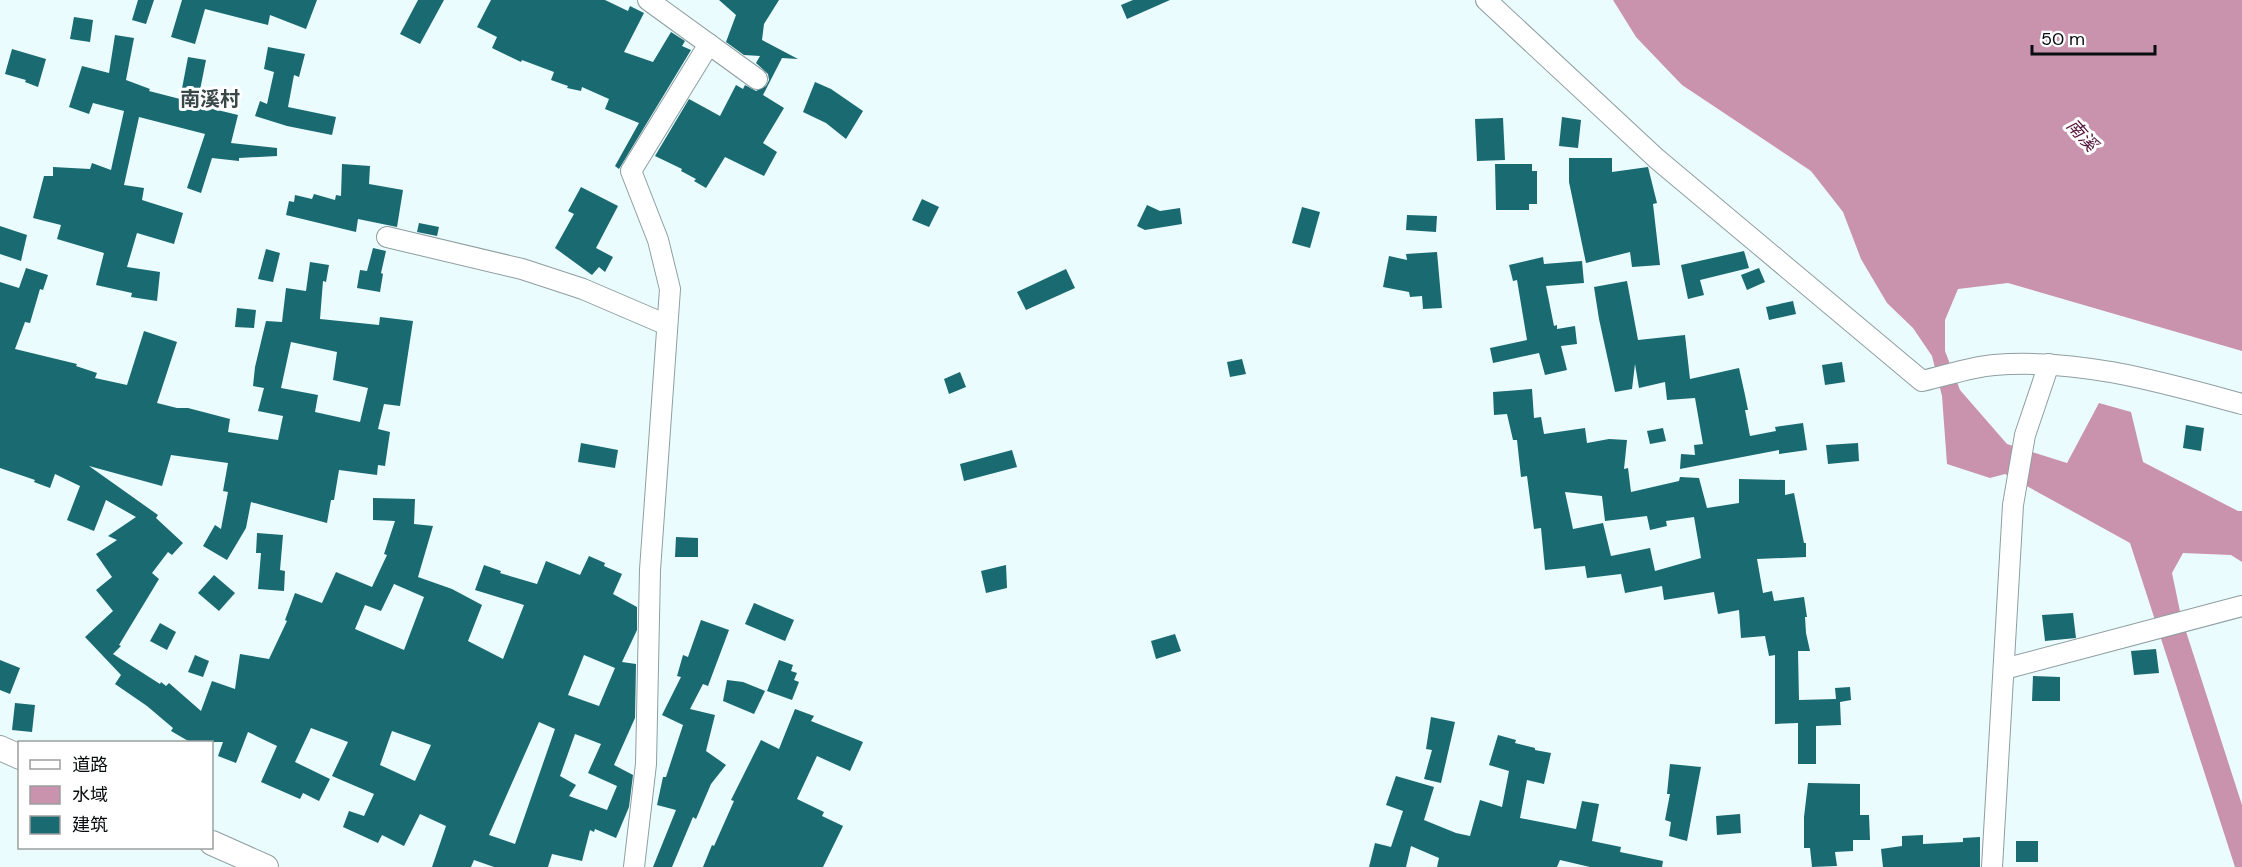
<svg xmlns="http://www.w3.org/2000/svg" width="2242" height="867" viewBox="0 0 2242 867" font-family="'DM Sans','Noto Sans SC',sans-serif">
<rect width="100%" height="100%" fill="#ebfcfe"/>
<path fill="#c992ad" d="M1613 0H2242V351L2008 283 1958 289 1945 320V351L1960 390 2007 444 2067 463 2099 403 2131 412 2143 462 2238 511H2242V562L2231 555 2183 553 2172 573 2181 616 2242 805V867H2235L2130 543 2005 474 1990 478 1947 464 1942 396 1932 356 1913 328 1887 303 1861 259 1843 212 1811 171 1682 85 1636 37Z"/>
<g fill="#196a71" fill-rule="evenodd">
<path d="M138 0H154L146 24 132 20Z"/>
<path d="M182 0H317L306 29 270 15 268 25 205 9 195 44 171 37Z"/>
<path d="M418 0H444L420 44 400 34Z"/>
<path d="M491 0H605L628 11 630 6 644 13 624 52 653 62 671 32 685 41 682 46 691 50 619 169 615 166 639 123 605 109 609 99 582 87 581 91 567 88 568 86 551 80 554 72 522 60 521 62 492 48 497 37 477 27Z"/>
<path d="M719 0H779L764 24 762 40 798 59 782 58 763 95 784 108 763 143 777 152 764 176 725 157 706 188 694 181 696 179 681 171 682 169 655 156 689 99 720 116 736 85 743 89 745 85 756 91 766 86 769 80 768 74 756 63 760 56 744 55 726 42 736 15Z"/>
<path d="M1133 0H1170L1127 19 1121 5Z"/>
<path d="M74 17 93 20 90 42 70 39Z"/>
<path d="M115 35 134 38 126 80 150 89 149 91 180 99 188 57 206 60 197 105 238 115 231 143 277 148V156L239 158V161L212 158 201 193 187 188 205 134 139 117 124 185 144 188 142 200 183 213 174 244 137 233 127 267 160 272 157 301 131 297 132 293 96 285 104 253 57 239 61 225 33 218 44 176H53V167L90 169 92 163 111 170 124 111 93 103 89 114 69 107 82 66 109 73Z"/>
<path d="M268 47 305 54 299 77 294 75 288 107 336 117 332 135 287 126 255 116 260 101 267 104 274 72 264 69Z"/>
<path d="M12 49 46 59 38 87 25 82 26 80 5 74Z"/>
<path d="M815 82 831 89 863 111 846 139 826 123 803 112Z"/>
<path d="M1562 117 1581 120 1578 148 1559 146Z"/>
<path d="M1503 118 1505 160 1477 161 1475 119Z"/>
<path d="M1569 158H1612V172L1648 167 1657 203 1653 204 1660 265 1632 267 1630 252 1586 263 1569 182Z"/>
<path d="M342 164 370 166 369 184 403 190 397 227 358 219 356 232 286 215 289 201 294 202 295 195 312 199 314 194 335 200 336 195 341 196Z"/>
<path d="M1495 164H1532V171H1537V204H1529V210H1496Z"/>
<path d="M581 187 618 206 596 248 613 257 605 272 599 267 592 275 555 248 574 214 568 211Z"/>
<path d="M922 199 939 207 929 227 912 220Z"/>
<path d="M1147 205 1160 211 1180 208 1182 224 1145 230 1137 226Z"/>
<path d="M1302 207 1320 212 1310 248 1292 243Z"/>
<path d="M1407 215 1437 216 1436 232 1406 230Z"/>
<path d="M419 223 439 227 437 236 417 232Z"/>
<path d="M0 226 27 235 21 261 0 254Z"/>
<path d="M373 248 386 251 381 273 383 274 380 292 357 288 360 270 367 271Z"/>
<path d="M266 249 280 253 273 282 258 279Z"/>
<path d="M1744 251 1749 268 1700 280 1704 295 1688 299 1681 265Z"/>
<path d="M1437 252 1442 308 1423 309 1422 296 1410 297 1409 292 1383 287 1389 256 1407 260 1406 254Z"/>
<path d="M1543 257 1544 264 1582 261 1584 283 1546 286 1554 326 1557 325V329L1575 326 1577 344 1561 346 1567 370 1545 375 1539 353 1493 363 1490 348 1527 340 1517 280 1513 281 1509 265Z"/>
<path d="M310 262 329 265 326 282 323 281 320 319 379 325 380 317 413 321 400 406 384 404 378 429 390 432 385 466 378 465 377 475 339 470 334 500H331L327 523 251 502 246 528 227 560 203 546 215 525 221 529 228 492 223 491 228 463 171 455 162 486 89 466 158 515 156 518 183 543 172 555 168 552 152 573 159 579 119 645 121 646 113 654 160 684 161 682 166 686 169 683 201 711 212 681 235 689 240 654 269 659 287 621 285 620 295 593 322 603 336 572 372 587 387 555 384 554 395 521 373 520V498L415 499 414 524 433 526 418 577 452 589 482 605 468 641 503 659 524 605 475 590 484 565 501 571 500 573 537 584 546 561 580 575 589 556 605 563 604 566 622 574 613 594 637 607V630L622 662 636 664 635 718 614 765 633 775 629 807 616 838 595 829 594 832 590 830 582 861 552 854 548 867H494L474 860 471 867H432L446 826 420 814 404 846 382 835 378 843 343 827 349 811 364 816 374 794 332 776 348 742 311 728 295 762 330 779 319 801 303 793 300 799 261 782 277 746 248 732 236 763 218 756 223 742H190L171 731 173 728 147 706 115 684 121 675 85 637 113 611 96 590 112 577 96 554 117 540 108 536 136 517 106 500 94 531 67 520 80 486 55 474 50 488 34 482 35 480 0 468V282L19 288 26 268 48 275 43 290 40 289 30 323 25 322 15 349 77 364 76 366 97 373 95 378 127 385 144 331 177 342 157 403 177 408H188L230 419 228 432 278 440 283 416 258 411 264 388 253 386 255 367 266 321 282 322 286 288 306 291ZM291 342 337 352 333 380 368 388 360 422 315 412 318 395 281 388ZM394 584 424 597 404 650 355 629 365 605 381 611ZM584 655 615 668 599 706 568 695ZM539 722 555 729 515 844 489 835ZM392 731 431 745 415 781 380 765ZM575 734 601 744 588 773 617 786 607 810 569 796 576 785 560 776Z"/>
<path d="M1759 268 1765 282 1747 290 1741 275Z"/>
<path d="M1066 269 1075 288 1026 310 1017 292Z"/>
<path d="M1627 281 1638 340 1685 335 1690 379 1739 368 1745 395 1748 410H1745L1750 436 1776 431 1775 427 1803 423 1807 450 1779 454V450L1680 469 1681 454 1695 455 1694 445 1703 444 1695 398 1667 400 1665 382 1639 388 1635 364 1632 389 1615 392 1599 319 1594 287Z"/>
<path d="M1793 301 1796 314 1769 320 1766 307Z"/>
<path d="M237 308 256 310 254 328 235 327Z"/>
<path d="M1242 359 1246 374 1230 377 1227 362Z"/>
<path d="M1842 362 1845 382 1825 385 1822 365Z"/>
<path d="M960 372 966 387 949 394 944 379Z"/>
<path d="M1532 389 1534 418 1541 417 1544 434 1585 428 1587 443 1609 439 1627 440 1624 469 1628 468 1631 492 1679 481 1680 477 1699 478 1707 508 1739 503V479L1785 480V495L1794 493 1804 543H1806V557L1757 559 1763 593 1772 591 1774 601 1804 597 1807 617H1805L1806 633 1810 651H1798L1799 700 1836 699 1835 688 1850 687 1851 700 1840 702 1841 725 1816 726V764H1798V723L1775 724V655L1769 656 1765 636 1741 638 1739 610 1718 614 1714 592 1664 600 1662 586 1625 593 1621 574 1587 578 1585 566 1545 570 1541 528 1534 529 1527 476 1521 477 1517 440H1513L1507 414 1494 415 1493 392ZM1565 492 1602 496 1605 521 1647 516 1650 530 1667 526 1666 521 1694 517 1701 558 1655 571 1650 548 1611 556 1603 523 1573 529Z"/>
<path d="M2186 425 2204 428 2201 451 2183 448Z"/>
<path d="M1663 428 1666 441 1650 444 1647 431Z"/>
<path d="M581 443 618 450 615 468 578 462Z"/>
<path d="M1858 443 1859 461 1828 464 1826 445Z"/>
<path d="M1012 450 1017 467 964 481 960 464Z"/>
<path d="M257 533 283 535 280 570 285 571 284 591 258 589 261 553H256Z"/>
<path d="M676 537 698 538V557H675Z"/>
<path d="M1006 565 1007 588 986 593 981 571Z"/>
<path d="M214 575 235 593 219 611 198 593Z"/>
<path d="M754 603 794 620 785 641 745 624Z"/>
<path d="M2073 613 2076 638 2045 641 2042 615Z"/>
<path d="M701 620 729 630 708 686 703 684 690 709 715 715 706 751 726 765 711 784 696 819 693 817 672 867H653L676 810 657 805 663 777H666L683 725 662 715 681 677 677 676 683 655 688 657Z"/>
<path d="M160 623 176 632 167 650 150 641Z"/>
<path d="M1175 634 1181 651 1156 659 1151 641Z"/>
<path d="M2156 649 2159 673 2134 675 2131 651Z"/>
<path d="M195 655 209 661 203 677 188 672Z"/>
<path d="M0 660 20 668 10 694 0 690Z"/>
<path d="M779 660 793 665 791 671 797 673 794 680 799 682 792 700 767 691Z"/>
<path d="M2033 676 2060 677V701H2032Z"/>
<path d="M727 680 743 682 765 691 754 714 723 701Z"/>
<path d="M15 703 35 705 32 732 12 730Z"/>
<path d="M795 709 814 716 811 721 863 742 850 771 817 756 797 799 824 812 822 816 843 826 823 867H703L712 845 714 846 734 801 731 800 761 740 779 749Z"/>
<path d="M1431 717 1455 722 1441 783 1424 779 1432 750 1426 749Z"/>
<path d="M1498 735 1516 740 1515 743 1535 748V750L1551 753 1544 784 1527 780 1520 818 1576 829 1582 801 1599 804 1592 841 1621 847 1620 852 1663 861 1662 867H1590L1560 860 1557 867H1437L1439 858 1411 846 1406 867H1369L1375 843 1391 847 1403 811 1386 805 1396 776 1434 787 1424 820 1456 833 1470 836 1480 800 1502 807 1509 771 1489 765Z"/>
<path d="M1670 764 1701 767 1687 841 1669 836 1671 822 1665 820 1670 794H1667Z"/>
<path d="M1808 783 1860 784V815H1869L1870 840H1853V851L1835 852 1837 866 1812 867 1810 848H1804V817Z"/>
<path d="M1740 814 1741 833 1717 835 1716 816Z"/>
<path d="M1923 835V844L1963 842V838L1980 837V867H1883L1881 849 1902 846V836Z"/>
<rect x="2016" y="841" width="22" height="21"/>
</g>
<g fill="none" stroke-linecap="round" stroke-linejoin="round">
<defs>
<g id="minor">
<path d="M648 0 757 79"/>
<path d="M1486 0 1657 159 1922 381C1945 376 1970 367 1994 365 2079 358 2161 382 2242 404"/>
<path d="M387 237 522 269 583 289 667 325"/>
<path d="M2004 669 2242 606"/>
<path d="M634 867 646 764 650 570 670 289 658 240 631 171 709 44"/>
<path d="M1992 867 2013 505 2025 435 2049 364"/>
</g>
<g id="major">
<path d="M0 748 20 757"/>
<path d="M212 843 266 867"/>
</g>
</defs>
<use href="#minor" stroke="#8f9ea0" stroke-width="22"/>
<use href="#major" stroke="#8f9ea0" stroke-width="26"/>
<use href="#minor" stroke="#fff" stroke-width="20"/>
<use href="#major" stroke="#fff" stroke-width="24"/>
</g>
<g text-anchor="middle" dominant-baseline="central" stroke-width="6" stroke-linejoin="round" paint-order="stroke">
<g font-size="18" font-style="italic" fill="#56153b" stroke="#fff">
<text transform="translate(2082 135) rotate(48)">南溪</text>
</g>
<g font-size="20" font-weight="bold" fill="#394748" stroke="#fff">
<text x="210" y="99">南溪村</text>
</g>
</g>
<rect x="18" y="741" width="195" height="108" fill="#ffffff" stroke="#9c9e9f" stroke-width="1.5"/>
<rect x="30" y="760" width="30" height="9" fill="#ffffff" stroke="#9c9e9f" stroke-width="1.5"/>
<text x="72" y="771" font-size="18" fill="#080d0e">道路</text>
<rect x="30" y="786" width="30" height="18" fill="#c992ad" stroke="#9c9e9f" stroke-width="1.5"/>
<text x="72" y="801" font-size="18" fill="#080d0e">水域</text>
<rect x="30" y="816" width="30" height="18" fill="#196a71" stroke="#9c9e9f" stroke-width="1.5"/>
<text x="72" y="831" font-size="18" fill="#080d0e">建筑</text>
<path d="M2032 45v9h123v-9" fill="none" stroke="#080d0e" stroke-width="3"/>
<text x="2041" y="45" font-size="18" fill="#080d0e" stroke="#ffffff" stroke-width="4.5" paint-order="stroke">50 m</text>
</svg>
